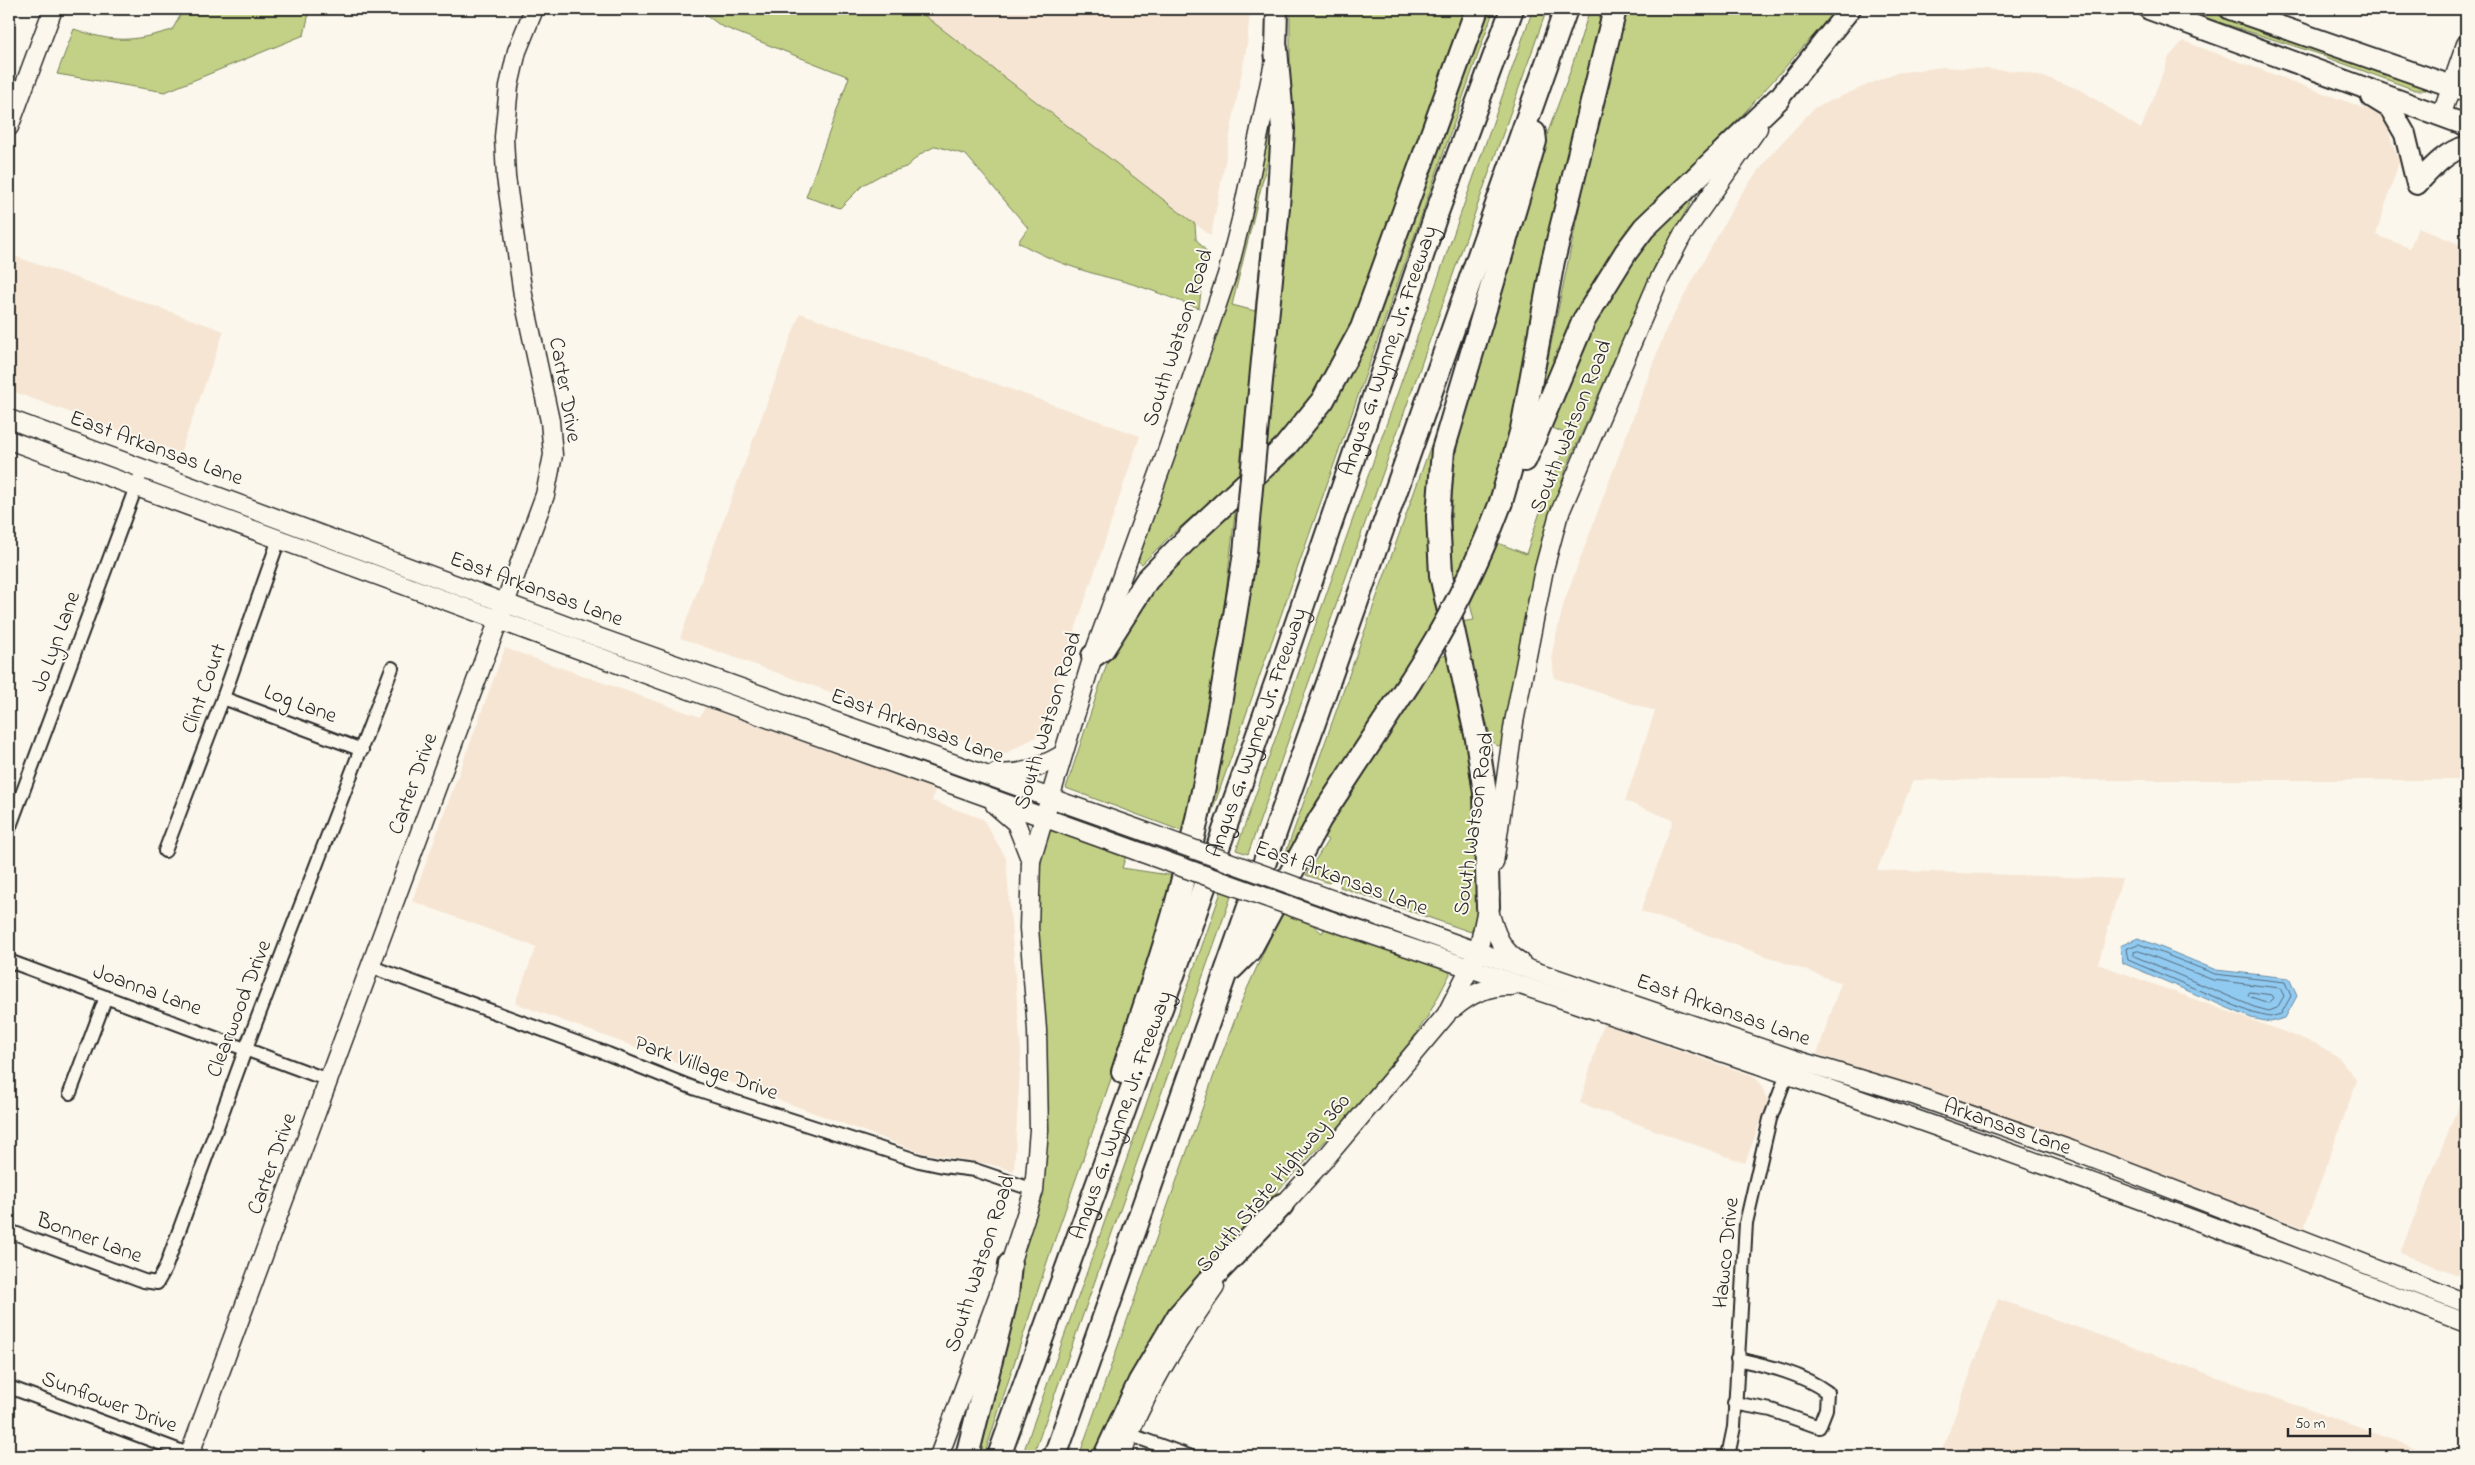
<svg xmlns="http://www.w3.org/2000/svg" width="2475" height="1465" viewBox="0 0 2475 1465" font-family="'Indie Flower',sans-serif">
<rect width="100%" height="100%" fill="#fbf7ec"/>
<filter id="ink" filterUnits="userSpaceOnUse"><feTurbulence type="fractalNoise" baseFrequency=".02" numOctaves="2"/><feDisplacementMap in="SourceGraphic" scale="10" xChannelSelector="R" yChannelSelector="G"/><feConvolveMatrix kernelMatrix="1 2 1 2 8 2 1 2 1" color-interpolation-filters="sRGB"/></filter>
<g filter="url(#ink)">
<g fill="#f6e5d3">
<path d="M916 9H1250L1247 45 1211 236Z"/>
<path d="M2183 41 2383 115 2399 162 2376 235 2410 248 2418 227 2466 247V780H1913L1877 870 2122 879 2098 964 2317 1044 2340 1059 2357 1080 2304 1228 2061 1138 1817 1054 1841 983 1641 911 1673 820 1625 801 1655 711 1554 678 1552 653 1564 602 1666 329 1740 195 1773 152 1814 108 1895 73 1943 67 2019 71 2051 79 2081 90 2141 129 2169 57Z"/>
<path d="M9 254 224 331 180 453 9 390Z"/>
<path d="M800 313 1140 436 1040 735 1004 754 680 638Z"/>
<path d="M505 648 700 717 705 707 935 789 932 801 983 819 1006 858 1021 1052 1014 1171 989 1164 923 1153 515 1003 536 947 412 901Z"/>
<path d="M1603 1024 1753 1076 1760 1083 1768 1101 1745 1163 1580 1103Z"/>
<path d="M2466 1087V1278L2400 1253Z"/>
<path d="M1998 1299 2439 1456H1940Z"/>
</g>
<g fill="#c2d185" stroke="#767e58" fill-rule="evenodd">
<path d="M184 9H310L304 35 165 92 57 74 74 29C115 43 130 42 172 30Z"/>
<path d="M698 9H916L1195 224 1196 239 1206 251 1199 308C1173 299 1148 288 1122 281 1082 271 1055 263 1018 242L1028 228 966 155 936 146 922 153 906 167 881 175 863 185 840 208 806 197 849 77 721 26Z"/>
<path d="M1290 9H1468L1377 266 1329 374 1261 459 1290 117Z"/>
<path d="M1483 9H1494L1209 820 1204 819 1259 479 1312 424Z"/>
<path d="M1533 9H1547L1248 854 1236 850Z"/>
<path d="M1590 9H1604L1518 416 1482 531 1455 586C1448 524 1452 474 1462 413L1542 148 1570 72Z"/>
<path d="M1624 9H1837L1746 111 1653 205 1540 397 1596 127Z"/>
<path d="M2178 9H2218L2412 80 2426 90H2415L2323 56 2324 53 2322 55Z"/>
<path d="M1278 92 1249 399H1247L1239 476 1171 535 1142 564 1138 561 1226 304 1246 234 1274 93ZM1270 162 1255 311 1232 305 1267 163Z"/>
<path d="M1698 190 1655 265 1566 469 1538 555 1522 627 1503 745 1498 746 1492 742 1460 622 1474 620 1470 604 1498 543 1526 554 1540 512 1569 435 1548 426 1588 335 1596 323 1594 321 1641 246Z"/>
<path d="M1442 414 1441 615 1293 855 1286 852Z"/>
<path d="M1236 504 1222 628 1187 833 1066 788 1117 633 1136 603Z"/>
<path d="M1450 654 1470 723 1481 899 1475 925 1471 932 1340 887 1343 875 1334 876 1329 883 1306 875 1328 840 1322 836 1440 657Z"/>
<path d="M1048 826 1127 853 1122 868 1175 876 1140 996 1050 1253 984 1456H973L1042 1173 1035 924 1038 872Z"/>
<path d="M1222 889 1233 891 1033 1456H1022Z"/>
<path d="M1283 909 1314 921 1315 927 1322 933 1327 923 1449 968 1450 974 1428 1016 1413 1038 1339 1126 1272 1197 1208 1272 1099 1456H1079L1213 1078 1243 998Z"/>
</g>
<path fill="#91caf1" stroke="#688aa2" d="M2138 938 2216 970 2289 978 2297 996 2285 1018 2270 1022 2251 1018 2123 963 2120 946Z"/>
<g fill="none" stroke-linecap="round" stroke-linejoin="round">
<g stroke="#546b7a" stroke-width="1">
<path d="M2139 944 2215 974 2285 982 2291 996 2281 1014 2270 1017 2252 1013 2128 960 2126 949Z"/>
<path d="M2139 951 2213 980 2280 988 2284 996 2277 1008 2269 1011 2254 1007 2134 956V952Z"/>
<path d="M2250 992 2272 995 2274 998 2269 1003 2248 996Z"/>
</g>
<defs>
<g id="street">
<path d="M223 698 362 750"/>
<path d="M9 829 143 468"/>
<path d="M165 851 223 698 279 539"/>
<path d="M9 961 328 1080"/>
<path d="M369 966 608 1054 696 1089 919 1161 943 1166 975 1170 1034 1190"/>
<path d="M70 1093 106 997"/>
<path d="M9 1231 144 1281 157 1283 165 1269 246 1048 392 668"/>
<path d="M9 1387 194 1456"/>
<path d="M1734 1403 1771 1410 1819 1427 1826 1409 1827 1392C1801 1373 1768 1366 1737 1359"/>
<path d="M1128 1434 1189 1456"/>
<path d="M1728 1456 1734 1427 1746 1223 1770 1119 1790 1066"/>
</g>
<g id="secondary">
<path d="M2441 116 2466 44"/>
<path d="M9 127 53 9"/>
<path d="M9 419 575 629 1146 832"/>
<path d="M9 440 659 679 1140 852"/>
<path d="M996 773C1022 776 1040 767 1062 755"/>
<path d="M995 805 1016 823 1031 861"/>
<path d="M1494 863 1514 722 1544 569 1558 517 1657 284 1682 236 1758 128"/>
<path d="M1336 901 1478 952 1793 1059 1916 1096 2071 1150 2466 1303"/>
<path d="M1489 910C1494 930 1501 952 1521 962"/>
<path d="M1329 920C1480 973 1632 1021 1783 1073 2012 1152 2240 1235 2466 1323"/>
<path d="M1454 1008C1471 993 1489 985 1512 986"/>
<path d="M1274 1215 1324 1160 1446 1015 1478 952 1490 894"/>
<path d="M189 1456 505 603 545 495 553 455 550 421 523 295 506 177 504 137 509 86 517 51 534 9"/>
<path d="M939 1456 1010 1264 1034 1190 1039 1130 1037 1030 1029 928 1031 861 1093 656 1165 457 1227 275 1241 220 1273 67"/>
<path d="M1121 1456C1142 1395 1178 1340 1215 1287"/>
</g>
<g id="primary">
<path d="M2149 9 2466 125"/>
<path d="M2230 9 2466 91"/>
<path d="M1276 49 1277 9"/>
<path d="M2372 97 2390 108 2405 134 2417 184C2430 170 2447 150 2466 147"/>
<path d="M1778 99 1850 9"/>
</g>
<g id="highway">
<path d="M1260 391 1278 207 1283 129 1276 49"/>
<path d="M1525 460 1584 320 1626 252 1644 228 1778 99"/>
<path d="M1501 502 1522 429 1553 261 1615 9"/>
<path d="M1093 656 1103 649 1147 580 1190 536 1285 447 1323 400 1362 328 1477 9"/>
<path d="M1488 907 1485 793 1477 739 1441 575 1438 516 1443 450 1535 141 1534 133"/>
<path d="M1232 968 1249 951 1320 819 1410 682"/>
<path d="M1123 1072C1140 1019 1159 966 1174 913 1206 795 1226 674 1245 553"/>
<path d="M967 1456 1007 1296 1010 1264"/>
<path id="s1" d="M999 1456 1177 964 1282 666 1436 215 1512 9"/>
<path d="M1055 1456 1566 9"/>
<path d="M1105 1456 1140 1381 1179 1315 1209 1281 1282 1205"/>
</g>
</defs>
<use href="#street" stroke="#2b2b2b" stroke-width="16"/>
<use href="#secondary" stroke="#2b2b2b" stroke-width="21"/>
<use href="#primary" stroke="#2b2b2b" stroke-width="24"/>
<use href="#highway" stroke="#2b2b2b" stroke-width="26"/>
<use href="#street" stroke="#fbf7ec" stroke-width="12"/>
<use href="#secondary" stroke="#fbf7ec" stroke-width="18"/>
<use href="#primary" stroke="#fbf7ec" stroke-width="20"/>
<use href="#highway" stroke="#fbf7ec" stroke-width="22"/>
<defs>
<g id="secondary-bridge">
<path d="M1146 832 1336 901"/>
<path d="M1140 852 1329 920"/>
</g>
<g id="highway-bridge">
<path d="M1245 553 1260 391"/>
<path d="M1410 682C1447 625 1477 566 1501 502"/>
</g>
</defs>
<use href="#secondary-bridge" stroke="#2b2b2b" stroke-width="21" stroke-linecap="butt"/>
<use href="#highway-bridge" stroke="#2b2b2b" stroke-width="26" stroke-linecap="butt"/>
<use href="#secondary-bridge" stroke="#fbf7ec" stroke-width="18"/>
<use href="#highway-bridge" stroke="#fbf7ec" stroke-width="22"/>
</g>
</g>
<g text-anchor="middle" dominant-baseline="central" stroke-width="4" stroke-linejoin="round" paint-order="stroke">
<g font-size="22" fill="#2b2b2b" stroke="#fbf7ec">
<text transform="translate(1179 338) rotate(-72)">South Watson Road</text>
<text stroke="none"><textPath href="#s1" startOffset="1172">Angus G. Wynne, Jr. Freeway</textPath></text>
<text transform="translate(564 390) rotate(80)">Carter Drive</text>
<text transform="translate(1572 427) rotate(-68)">South Watson Road</text>
<text transform="translate(156 449) rotate(20)">East Arkansas Lane</text>
<text transform="translate(536 590) rotate(20)">East Arkansas Lane</text>
<text transform="translate(57 642) rotate(-70)">Jo Lyn Lane</text>
<text transform="translate(205 689) rotate(-70)">Clint Court</text>
<text transform="translate(300 705) rotate(20)">Log Lane</text>
<text transform="translate(1049 721) rotate(-73)">South Watson Road</text>
<text transform="translate(917 727) rotate(20)">East Arkansas Lane</text>
<text stroke="none"><textPath href="#s1" startOffset="768">Angus G. Wynne, Jr. Freeway</textPath></text>
<text transform="translate(414 784) rotate(-70)">Carter Drive</text>
<text transform="translate(1475 824) rotate(-82)">South Watson Road</text>
<text transform="translate(1341 879) rotate(20)">East Arkansas Lane</text>
<text transform="translate(147 991) rotate(20)">Joanna Lane</text>
<text transform="translate(240 1009) rotate(-69)">Clearwood Drive</text>
<text transform="translate(1723 1011) rotate(19)">East Arkansas Lane</text>
<text transform="translate(706 1069) rotate(20)">Park Village Drive</text>
<text stroke="none"><textPath href="#s1" startOffset="362">Angus G. Wynne, Jr. Freeway</textPath></text>
<text transform="translate(2007 1128) rotate(19)">Arkansas Lane</text>
<text transform="translate(273 1164) rotate(-70)">Carter Drive</text>
<text transform="translate(1274 1184) rotate(-50)">South State Highway 360</text>
<text transform="translate(89 1239) rotate(20)">Bonner Lane</text>
<text transform="translate(1727 1253) rotate(-84)">Hawco Drive</text>
<text transform="translate(981 1264) rotate(-72)">South Watson Road</text>
<text transform="translate(109 1403) rotate(20)">Sunflower Drive</text>
</g>
</g>
<rect width="2475" height="1465" fill="none" stroke="#fbf7ec" stroke-width="30"/>
<rect x="15" y="15" width="2445" height="1435" fill="none" stroke="#2b2b2b" stroke-width="2" filter="url(#ink)"/>
<path d="M2288 1428v8h82v-8" fill="none" stroke="#2b2b2b" stroke-width="2.5"/>
<text x="2295" y="1428" font-size="15" fill="#2b2b2b" stroke="#fbf7ec" stroke-width="4" paint-order="stroke">50 m</text>
</svg>
